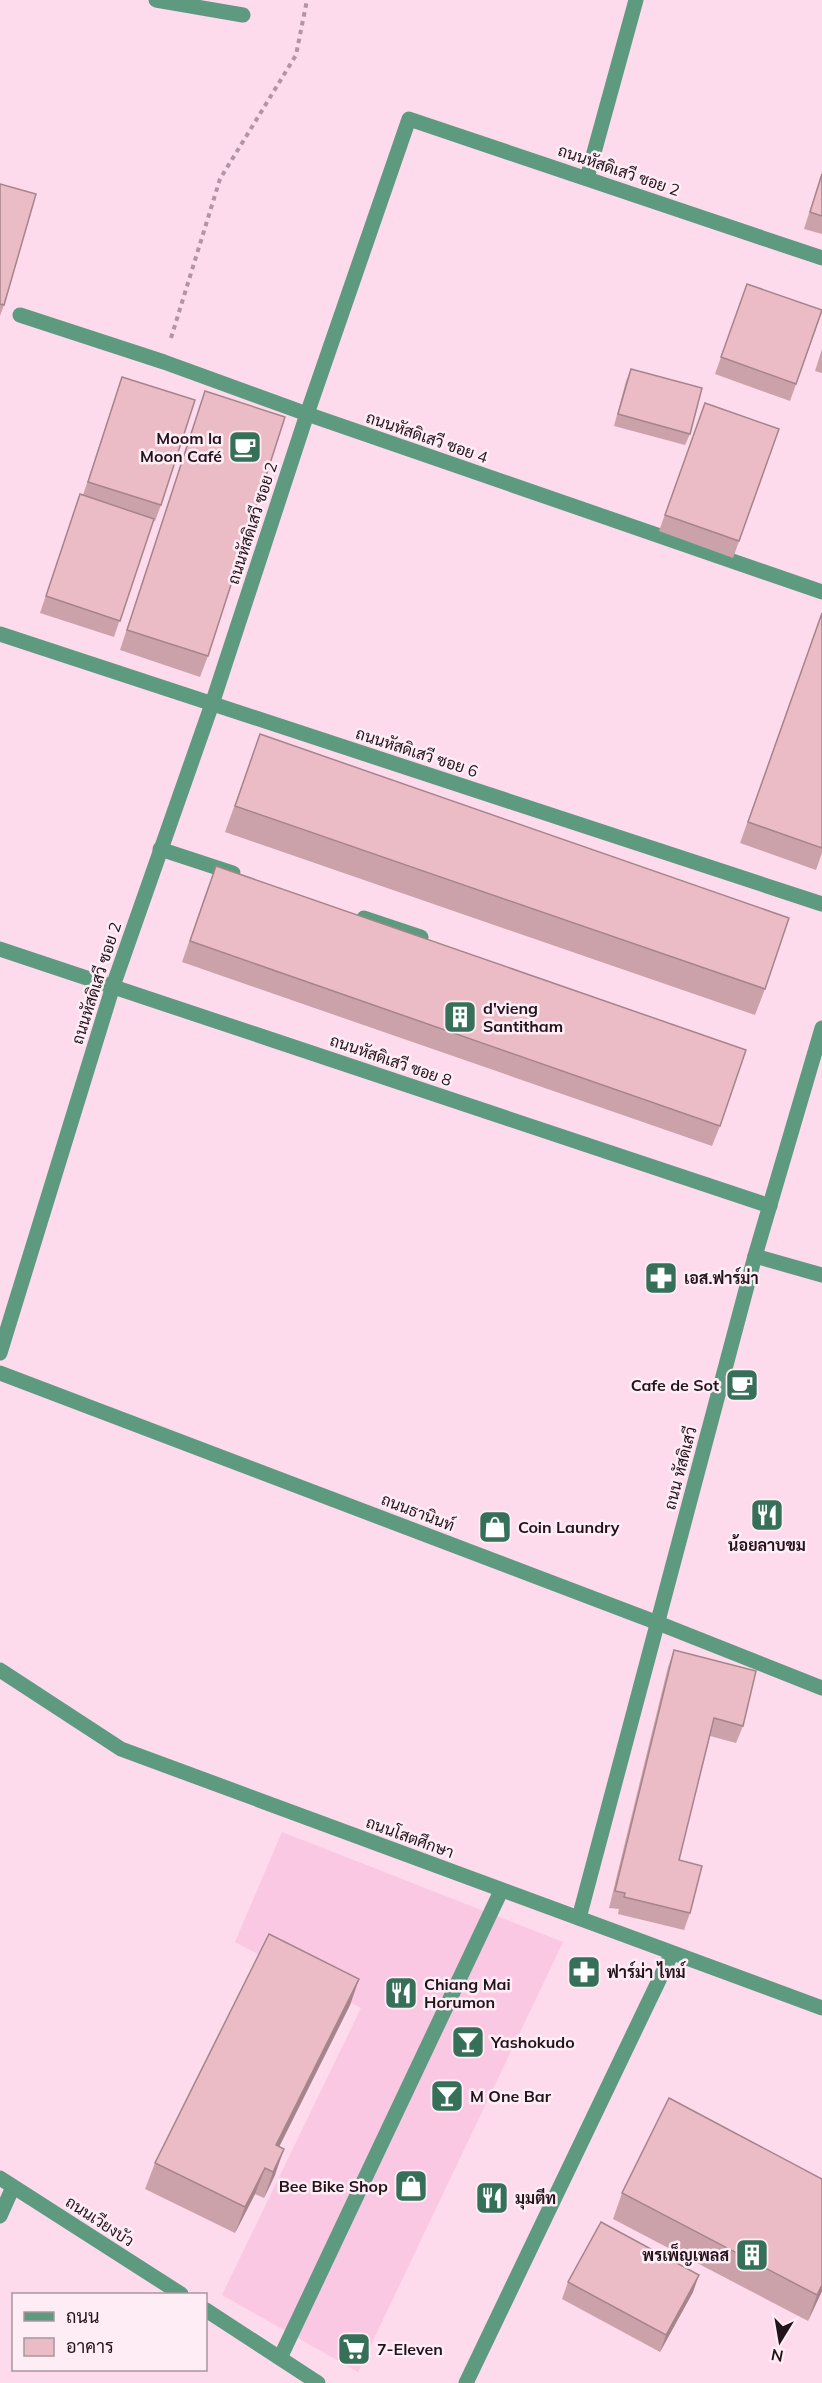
<svg xmlns="http://www.w3.org/2000/svg" width="822" height="2383" viewBox="0 0 822 2383" font-family="Mulish,Sarabun,sans-serif">
<rect width="100%" height="100%" fill="#fddaec"/>
<path fill="#fac8e3" d="M282 1832 563 1942 358 2372 222 2295 361 2008 235 1942Z"/>
<g fill="none" stroke-linecap="round" stroke-linejoin="round">
<path stroke="#b195a3" stroke-width="4" stroke-dasharray="4.5 4.5" stroke-linecap="butt" d="M171 338 220 179 296 55 307 0"/>
<g stroke="#5e9a80" stroke-width="15">
<path d="M156 0 243 15"/>
<path d="M587 178 636 0"/>
<path d="M755 1256 822 1275"/>
<path d="M0 2216 13 2187"/>
<path d="M280 2358 501 1891"/>
</g>
<g stroke="#5e9a80" stroke-width="15">
<path d="M20 315 164 362 307 414 822 592"/>
<path d="M0 634 822 904"/>
<path d="M160 849 233 873"/>
<path d="M364 918 421 937"/>
<path d="M0 949 770 1206"/>
<path d="M0 1353 113 986 212 704 307 414 409 119 822 258"/>
<path d="M0 1373 658 1623 822 1688"/>
<path d="M0 1670 121 1749 822 2008"/>
<path d="M579 1918 755 1256 822 1028"/>
<path d="M0 2178 181 2294"/>
<path d="M206 2310 318 2383"/>
<path d="M466 2383 672 1953"/>
</g>
</g>
<g fill="#cba2aa">
<path d="M822 172V234L804 229Z"/>
<path d="M0 184 4 305 0 316Z"/>
<path d="M747 284 822 312 790 401 715 374Z"/>
<path d="M822 349V373L815 371Z"/>
<path d="M631 369 690 434 685 445 614 426 626 381Z"/>
<path d="M122 377 161 505 155 521H153L114 637 40 613 80 494 83 495Z"/>
<path d="M205 391 208 656 200 677 120 650Z"/>
<path d="M705 403 779 429 733 558 659 531Z"/>
<path d="M822 613V853L816 870 740 843Z"/>
<path d="M260 734 765 989 755 1015 225 832Z"/>
<path d="M208 887 720 1126 712 1146 182 962Z"/>
<path d="M674 1650 743 1726 736 1743 710 1736 679 1860 690 1913 684 1930 618 1914 619 1909 609 1908 668 1667Z"/>
<path d="M359 1979 350 2005 279 2147 275 2175 264 2198 255 2194 235 2233 145 2189 155 2163Z"/>
<path d="M822 2179V2291L808 2321 613 2219 622 2193Z"/>
<path d="M568 2282 693 2292 660 2352 562 2299Z"/>
</g>
<g fill="#a5848b">
<path d="M359 1979 350 2005 267 2171 276 2145Z"/>
<path d="M284 2149 275 2175 264 2198 273 2172Z"/>
<path d="M265 2168 255 2194 235 2233 245 2207Z"/>
<path d="M699 2275 693 2292 660 2352 666 2335Z"/>
<path d="M822 2285V2291L808 2321 817 2295Z"/>
</g>
<g fill="#ecbcc6" stroke="#a5848b" stroke-width="1.5">
<path d="M822 174V216L810 212Z"/>
<path d="M0 184 36 194 4 305 0 304Z"/>
<path d="M747 284 822 310 796 384 721 357Z"/>
<path d="M631 369 702 388 690 434 618 414Z"/>
<path d="M122 377 195 400 161 505 88 482Z"/>
<path d="M205 391 285 417 208 656 127 630Z"/>
<path d="M705 403 779 429 739 541 665 515Z"/>
<path d="M80 494 154 519 120 621 46 596Z"/>
<path d="M822 613V848L748 822Z"/>
<path d="M260 734 789 918 765 989 235 806Z"/>
<path d="M216 866 746 1050 720 1126 190 941Z"/>
<path d="M674 1650 756 1671 743 1726 714 1718 679 1860 702 1866 690 1913 624 1897 625 1893 615 1891Z"/>
<path d="M269 1934 359 1979 276 2145 284 2149 273 2172 265 2168 245 2207 155 2163Z"/>
<path d="M669 2098 822 2179V2285L817 2295 622 2193Z"/>
<path d="M601 2222 699 2275 666 2335 568 2282Z"/>
</g>
<defs>
<symbol id="cafe-square" viewBox="-11 -11 22 22"><rect x="-9" y="-9" width="18" height="18" rx="4" fill="#377059" stroke="#ffedf6"/><path d="M-5.5-4.5H6V0H3Q3 3.5 0 3.5H-2.5Q-5.5 3.5-5.5 0ZM3-3.2v2h1.7v-2ZM-6 4.5H4V6H-6Z" fill="#fff"/></symbol>
<symbol id="building-square" viewBox="-11 -11 22 22"><rect x="-9" y="-9" width="18" height="18" rx="4" fill="#377059" stroke="#ffedf6"/><path d="M-4-6H4V6H1V3H-1V6H-4ZM-2.5-4.3h1.7v1.8h-1.7ZM.8-4.3h1.7v1.8H.8ZM-2.5-1h1.7V.8h-1.7ZM.8-1h1.7V.8H.8Z" fill="#fff"/></symbol>
<symbol id="pharmacy-square" viewBox="-11 -11 22 22"><rect x="-9" y="-9" width="18" height="18" rx="4" fill="#377059" stroke="#ffedf6"/><path d="M-2-6h4v4h4v4h-4v4h-4v-4h-4v-4h4Z" fill="#fff"/></symbol>
<symbol id="restaurant-square" viewBox="-11 -11 22 22"><rect x="-9" y="-9" width="18" height="18" rx="4" fill="#377059" stroke="#ffedf6"/><path d="M-5-6h1v4h1v-4h1v4h1v-4h1v5L-1.5 .5V6h-2V.5L-5-1ZM5-6V6H3V1.5H1.5Q1.5-4 5-6Z" fill="#fff"/></symbol>
<symbol id="shop-square" viewBox="-11 -11 22 22"><rect x="-9" y="-9" width="18" height="18" rx="4" fill="#377059" stroke="#ffedf6"/><path d="M-5-2.5h2.3a2.7 3.5 0 0 1 5.4 0H5L5.5 6h-11ZM-1.5-2.5h3a1.5 2.3 0 0 0-3 0Z" fill="#fff"/></symbol>
<symbol id="bar-square" viewBox="-11 -11 22 22"><rect x="-9" y="-9" width="18" height="18" rx="4" fill="#377059" stroke="#ffedf6"/><path d="M-6-5H6L.8 .8V4.5H3.5V6h-7V4.5H-.8V.8Z" fill="#fff"/></symbol>
<symbol id="supermarket-square" viewBox="-11 -11 22 22"><rect x="-9" y="-9" width="18" height="18" rx="4" fill="#377059" stroke="#ffedf6"/><path d="M-6-5.5h2.5l.6 2H6L4.5 2H-2.5L-4.4-4H-6ZM-1.5 3.2a1.3 1.3 0 1 0 .1 0ZM3 3.2a1.3 1.3 0 1 0 .1 0Z" fill="#fff"/></symbol>
</defs>
<g fill-rule="evenodd">
<use href="#cafe-square" x="226" y="428" width="38" height="38"/>
<use href="#building-square" x="441" y="998" width="38" height="38"/>
<use href="#pharmacy-square" x="642" y="1259" width="38" height="38"/>
<use href="#cafe-square" x="723" y="1366" width="38" height="38"/>
<use href="#restaurant-square" x="748" y="1496" width="38" height="38"/>
<use href="#shop-square" x="476" y="1508" width="38" height="38"/>
<use href="#pharmacy-square" x="565" y="1953" width="38" height="38"/>
<use href="#restaurant-square" x="382" y="1974" width="38" height="38"/>
<use href="#bar-square" x="449" y="2023" width="38" height="38"/>
<use href="#bar-square" x="428" y="2077" width="38" height="38"/>
<use href="#shop-square" x="392" y="2167" width="38" height="38"/>
<use href="#restaurant-square" x="473" y="2179" width="38" height="38"/>
<use href="#building-square" x="733" y="2236" width="38" height="38"/>
<use href="#supermarket-square" x="335" y="2330" width="38" height="38"/>
</g>
<g text-anchor="middle" dominant-baseline="central" stroke-width="5" stroke-linejoin="round" paint-order="stroke">
<g font-size="16" fill="#23141c" stroke="#ffedf6">
<text transform="translate(619 170) rotate(19)">ถนนหัสดิเสวี ซอย 2</text>
<text transform="translate(427 437) rotate(19)">ถนนหัสดิเสวี ซอย 4</text>
<text transform="translate(252 523) rotate(-72)">ถนนหัสดิเสวี ซอย 2</text>
<text transform="translate(417 752) rotate(18)">ถนนหัสดิเสวี ซอย 6</text>
<text transform="translate(96 983) rotate(-72)">ถนนหัสดิเสวี ซอย 2</text>
<text transform="translate(391 1060) rotate(19)">ถนนหัสดิเสวี ซอย 8</text>
<text transform="translate(680 1468) rotate(-75)">ถนน หัสดิเสวี</text>
<text transform="translate(418 1512) rotate(21)">ถนนธานินท์</text>
<text transform="translate(410 1837) rotate(20)">ถนนโสตศึกษา</text>
<text transform="translate(100 2221) rotate(33)">ถนนเวียงบัว</text>
</g>
<g font-size="16" font-weight="bold" fill="#23141c" stroke="#ffedf6" text-anchor="start">
<text x="222" y="438" text-anchor="end">Moom la<tspan x="222" dy="18">Moon Café</tspan></text>
<text x="483" y="1008">d'vieng<tspan x="483" dy="18">Santitham</tspan></text>
<text x="684" y="1278">เอส.ฟาร์ม่า</text>
<text x="719" y="1385" text-anchor="end">Cafe de Sot</text>
<text x="518" y="1527">Coin Laundry</text>
<text x="767" y="1545" text-anchor="middle">น้อยลาบขม</text>
<text x="607" y="1972">ฟาร์ม่า ไทม์</text>
<text x="424" y="1984">Chiang Mai<tspan x="424" dy="18">Horumon</tspan></text>
<text x="491" y="2042">Yashokudo</text>
<text x="470" y="2096">M One Bar</text>
<text x="388" y="2186" text-anchor="end">Bee Bike Shop</text>
<text x="515" y="2198">มุมตีท</text>
<text x="729" y="2255" text-anchor="end">พรเพ็ญเพลส</text>
<text x="377" y="2349">7-Eleven</text>
</g>
</g>
<rect x="12" y="2293" width="195" height="78" fill="#ffedf6" stroke="#a7969f" stroke-width="1.5"/>
<rect x="24" y="2312" width="30" height="9" fill="#5e9a80" stroke="#a7969f" stroke-width="1.5"/>
<text x="66" y="2323" font-size="18" fill="#23141c">ถนน</text>
<rect x="24" y="2338" width="30" height="18" fill="#ecbcc6" stroke="#a7969f" stroke-width="1.5"/>
<text x="66" y="2353" font-size="18" fill="#23141c">อาคาร</text>
<g transform="translate(780 2341) rotate(191)" stroke="#ffedf6" stroke-width="4.5" paint-order="stroke">
<path d="M0-4.5L10 22L0 15L-10 22Z" fill="#23141c"/>
<text y="-9" font-size="16" font-weight="bold" text-anchor="middle" fill="#23141c">N</text>
</g>
</svg>
